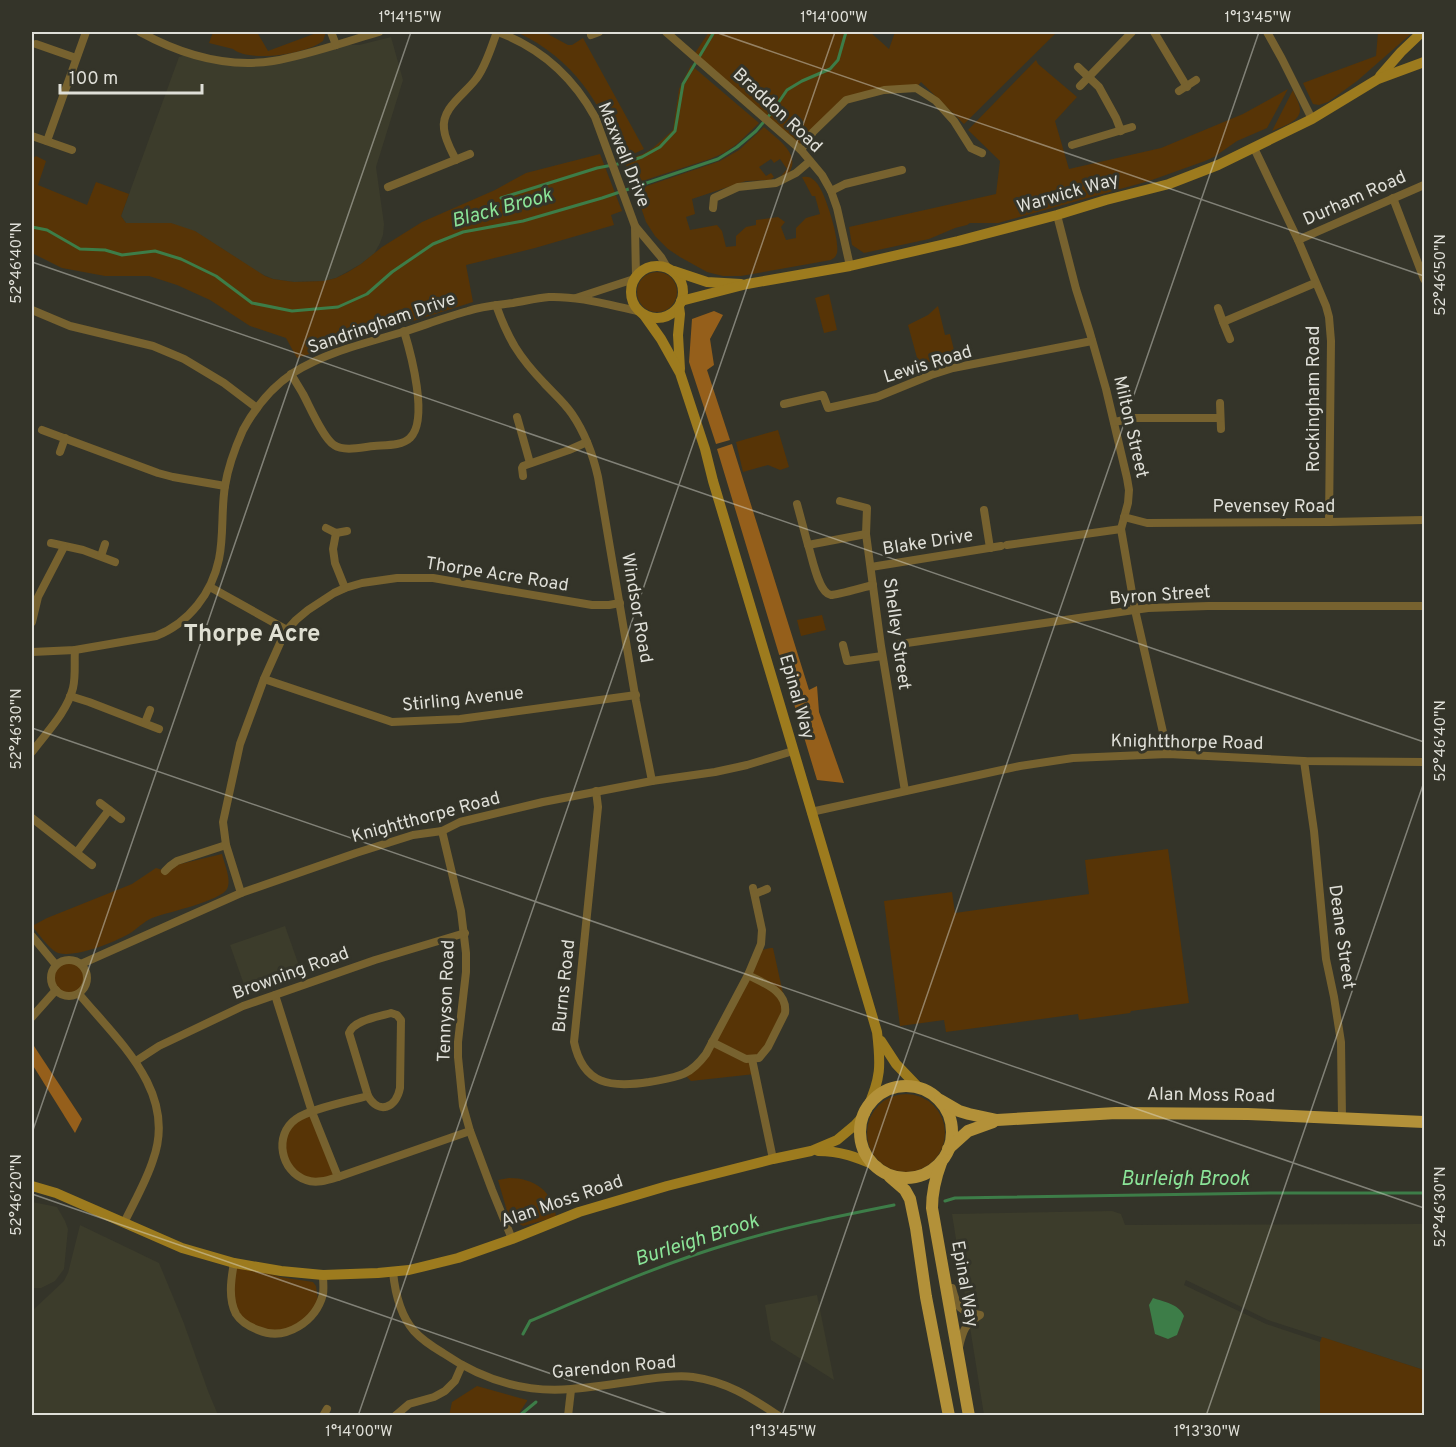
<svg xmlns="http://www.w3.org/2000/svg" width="1456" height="1447" viewBox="0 0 1456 1447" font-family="Overpass,sans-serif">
<rect width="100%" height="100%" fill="#343429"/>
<g fill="#3c3c2b">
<path d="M391 37 403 80 376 167 384 224 383 235 380 243 374 254 361 264 336 278 324 281 294 282 273 279 257 272 221 248 171 223H126L121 216 179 57 190 54 247 63 336 45H359Z"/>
<path d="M285 926 303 977 248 996 230 945Z"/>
<path d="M32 1202 57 1207 65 1221 68 1229 64 1269 55 1281 41 1288H32Z"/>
<path d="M1112 1211 1121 1214 1125 1225 1424 1224V1370L1268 1320 1186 1280 1184 1285 1266 1324 1320 1342V1415H984L952 1214Z"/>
<path d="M80 1225 159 1263 183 1321 208 1391 218 1415 32 1416V1311L64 1281 68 1273Z"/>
<path d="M817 1295 834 1380 771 1340 765 1305Z"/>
</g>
<g fill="#573406">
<path d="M213 32H257L268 51 319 32H326L323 41C306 54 250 63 233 49L209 43Z"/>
<path d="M517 32H544L568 45H572L583 38 644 149 623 159C599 101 575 60 517 32Z"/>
<path d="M709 32H870L889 49 895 32H1057L964 124 921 82 916 88 846 100 801 150 693 56Z"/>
<path d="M1378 32H1413L1357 81 1328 102 1319 105 1313 104 1303 83 1376 56Z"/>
<path d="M1036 60 1038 64 1077 97 1055 121 1069 169 1161 148 1243 114 1288 89 1267 128 1237 141 1214 157 1205 161 1149 181 998 223H970L967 225 955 228 929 239 864 253 852 245 849 227 996 194 1000 161 968 130Z"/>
<path d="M691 65 759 123 737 144 724 153 710 159 633 184 624 160 643 154 653 148 673 130 679 89Z"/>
<path d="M1293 90C1295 96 1300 104 1300 110 1300 122 1281 127 1272 131Z"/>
<path d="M764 127C776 138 800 153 790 171L791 173 781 176 787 169 780 159 774 163 771 159 759 167 766 176 771 173 774 177 770 180 746 181 692 199 695 214 686 217 690 230 717 225 722 231 726 247 736 246V236L746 227 756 225V220L778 217 785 222 781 227 786 240 796 238V228L806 218 820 214 815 196H812L802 177C808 176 811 177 815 181 825 190 840 240 837 253 835 258 835 257 831 260L741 276H723L707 272 680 257 668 249 655 236 646 222 635 190 720 161 739 150Z"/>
<path d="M600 154 622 211 611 215 614 225 535 248 466 265 473 302 297 358 286 338 250 326 210 300 177 285 149 276H105L62 268 32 253V159L36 156 46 161 38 185 87 205 96 182 129 194 121 216 126 223H171L195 231 265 276 273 279 294 282 324 281 336 278 348 272 361 264 382 247 422 222 495 190 526 173Z"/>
<circle cx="657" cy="292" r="20"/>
<path d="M829 294 837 330 824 333 815 298Z"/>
<path d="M938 306 945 335 950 334 955 354 919 365 908 325 928 315Z"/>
<path d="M778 430 789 467 780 470 768 465 743 472 736 442Z"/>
<path d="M822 615 826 630 801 636 797 620Z"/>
<path d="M1168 849 1189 1003 1131 1011 1130 1013 1079 1020 1078 1014 946 1032 944 1020 900 1026 884 901 952 892 955 913 1089 894 1085 860Z"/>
<path d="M222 854C224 863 232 880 227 889 220 901 169 912 155 917 147 919 139 927 132 932 116 942 76 958 58 953 50 950 38 933 32 926L47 918 132 884 156 868 169 872 176 865Z"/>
<path d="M770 948H773L786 1007 768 1047 752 1059 755 1074 691 1081 685 1075 698 1065 758 951Z"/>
<circle cx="69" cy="978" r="18"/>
<circle cx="906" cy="1133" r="39"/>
<path d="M312 1112 338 1177 318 1182 290 1170 283 1138 288 1128Z"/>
<path d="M509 1178C534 1178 553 1191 556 1217L523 1226 509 1218 498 1180Z"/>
<path d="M234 1263 280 1277 313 1282 316 1286 319 1307 295 1329 264 1333 236 1314 232 1299Z"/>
<path d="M1322 1337 1424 1370V1415H1320V1342Z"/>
<path d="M477 1386 527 1400V1401L518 1415 449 1416 452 1402Z"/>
</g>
<g fill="#955f1b">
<path d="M714 311 723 315 710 339 714 365 707 370 730 440 716 444 689 362 692 319Z"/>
<path d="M732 444 809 690 817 686 819 712 844 783 817 780 717 449Z"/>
<path d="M32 1043 82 1119 75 1133 32 1064Z"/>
</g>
<path fill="#3d7d48" d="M1153 1298C1164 1302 1179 1304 1184 1316L1177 1335 1168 1339 1155 1334 1149 1305Z"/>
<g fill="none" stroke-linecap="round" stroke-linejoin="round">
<g stroke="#3d7d48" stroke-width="3">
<path d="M501 198 597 168 623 163 642 157 660 147 675 131 683 84 714 32"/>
<path d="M32 227 47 230 80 249 105 250 122 255 155 251 181 259 216 276 252 303 292 311 338 307 367 294 392 272 433 244 463 232 523 221 602 198 718 159 737 147 756 131 772 112 787 90 802 81 830 69 838 60 846 32"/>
<path d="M945 1201 955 1198 1270 1193H1424"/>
<path d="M523 1334 530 1321C596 1293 663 1263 732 1243 785 1227 839 1216 894 1205"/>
<path d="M519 1416 536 1402"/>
</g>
<g stroke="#77622f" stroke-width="8">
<path d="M140 32C180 54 227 68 273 61 309 55 344 42 379 32"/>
<path d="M331 32 336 45"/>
<path d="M498 32C541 48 573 77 595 117L635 226 636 277"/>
<path d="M666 32 801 150 822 175 831 191 837 208 850 266"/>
<path d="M1154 32 1187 87"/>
<path d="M1267 32 1282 59 1312 119"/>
<path d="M591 35 599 32"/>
<path d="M36 44 76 58"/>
<path d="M1078 67 1099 87 1116 118 1121 131"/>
<path d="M1080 86 1132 32"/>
<path d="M1179 91 1196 80"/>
<path d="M32 136 72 150"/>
<path d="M47 141 86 32"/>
<path d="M1072 145 1132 127"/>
<path d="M1254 148 1298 240 1326 306 1329 317 1331 341 1329 522"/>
<path d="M801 150 813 132 846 100 884 90 916 88 936 101 954 121 971 148 982 153"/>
<path d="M456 160C451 150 445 140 444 129 441 108 465 94 476 79 486 66 491 47 497 32"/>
<path d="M388 187 470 154"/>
<path d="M831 191 845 184 902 170"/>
<path d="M1393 198 1424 279"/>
<path d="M713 208 714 198 738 187 776 183 796 173 810 161"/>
<path d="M1057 215 1076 289 1090 333 1106 389 1127 478 1129 490 1128 503 1121 529 1135 610 1168 754"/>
<path d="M635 226 661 257 668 269"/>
<path d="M1298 240 1424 185"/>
<path d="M576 298 634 279"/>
<path d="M496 305C508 339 519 357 544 383 553 393 564 402 572 414 585 433 593 455 598 477L636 701 652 781"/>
<path d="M1218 308 1223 322 1315 283"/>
<path d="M32 310 70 326 153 346 184 359 224 383 257 408"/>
<path d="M1223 322 1230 339"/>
<path d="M291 374C295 381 299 387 303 394 310 407 323 438 334 445 344 452 363 447 374 446 385 445 402 446 410 438 429 420 411 354 404 331"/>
<path d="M1220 403 1221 429"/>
<path d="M784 404 823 395 828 408 877 397 931 375 953 368 1092 341"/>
<path d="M517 417 530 463"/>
<path d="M1114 422 1135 418H1220"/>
<path d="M42 430 158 473 173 477 225 486"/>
<path d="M60 452 65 438"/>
<path d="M523 476 522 468 523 466 569 450 587 442"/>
<path d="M840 501 867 508 866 534 881 646 905 791"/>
<path d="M797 504 808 545"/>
<path d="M984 510 990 548"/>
<path d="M1124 517 1147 523 1329 522 1424 520"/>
<path d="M326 528 336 533 347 531"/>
<path d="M336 533 333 549 335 563 345 588"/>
<path d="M866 534 808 545C812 556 818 593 831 595 838 595 864 587 873 585"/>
<path d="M51 543 83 550 115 562"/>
<path d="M1007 545 1121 529"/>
<path d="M101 556 105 544"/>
<path d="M871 567 1001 546"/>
<path d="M210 587 287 630"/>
<path d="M32 622 38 597 64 547"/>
<path d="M900 644 1148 608 1208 606H1424"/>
<path d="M843 645 847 661 882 656"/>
<path d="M32 652 75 650 156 636C189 623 212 593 219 559 224 535 221 510 225 486 228 467 235 448 243 430 255 408 272 387 293 373 326 352 366 343 403 332 425 325 446 317 468 311 482 306 498 305 513 303 525 301 537 298 549 297 579 296 609 305 638 311"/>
<path d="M264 679 392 722 460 719 636 695"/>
<path d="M70 696 89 702 159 729"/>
<path d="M145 723 150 710"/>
<path d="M32 752C46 733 67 712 73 688 76 675 74 662 75 650"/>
<path d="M1304 761 1314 831 1326 959 1334 997 1341 1042 1342 1118"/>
<path d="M596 791 598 807 595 836 574 1042C583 1085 611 1088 649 1082 676 1077 688 1078 706 1054L748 975 761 944 762 930 753 888"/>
<path d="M100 803 121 819"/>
<path d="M811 812 1020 766 1073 758 1168 754 1304 761 1424 762"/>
<path d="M32 818 92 865"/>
<path d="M442 831 461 911 466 953V972L458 1042V1057L463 1106 470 1131 492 1190 512 1239"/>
<path d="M77 852 109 810"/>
<path d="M165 871 170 866 177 861 226 845"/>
<path d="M241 893 226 845 223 822 240 744 264 679 281 641 287 630 296 620 308 610 334 593 345 588 362 583 397 578H433L592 605H609L620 603"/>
<path d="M755 894 767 889"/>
<path d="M32 936 56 965"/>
<circle cx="69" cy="978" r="18"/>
<path d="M81 964 241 893 356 853 413 835 442 831 460 822 543 802 652 781 715 772 747 765 793 751"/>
<path d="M79 994C118 1041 178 1092 153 1160 146 1182 134 1202 124 1223"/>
<path d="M275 995 312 1112 338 1177 470 1131"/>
<path d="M391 1013 397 1015 401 1020 400 1088C396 1108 379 1115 368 1096L349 1033C354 1020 378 1017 391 1013Z"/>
<path d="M32 1017 56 990"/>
<path d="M712 1042 746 1059 759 1058 768 1047 785 1013C788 991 763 983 748 975"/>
<path d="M752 1059 773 1159"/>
<path d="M136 1061 159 1046 243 1006 375 960 465 933"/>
<path d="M338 1177C328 1180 316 1184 306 1180 281 1172 273 1135 296 1119 310 1109 349 1101 368 1096"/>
<path d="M234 1263C231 1279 228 1299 236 1314 241 1322 250 1327 258 1330 286 1342 316 1321 323 1294 324 1288 323 1281 323 1275"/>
<path d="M393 1272C395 1292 400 1315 414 1331 422 1340 433 1347 443 1353 481 1379 525 1393 571 1389 597 1387 622 1383 648 1379 663 1377 678 1375 693 1377 728 1382 750 1397 779 1416"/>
<path d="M952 1288C957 1308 959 1311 980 1315 965 1324 963 1330 959 1347"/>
<path d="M323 1416 327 1409"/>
<path d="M395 1416 409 1404 434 1397 445 1391 455 1381 462 1365"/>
<path d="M568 1416 571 1390"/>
</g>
<g stroke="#9d7b1e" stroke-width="10">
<path d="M1380 76 1401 52 1422 32"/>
<circle cx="657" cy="292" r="26"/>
<path d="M674 271 707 282 741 284"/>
<path d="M681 301 747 284 850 266 958 241 1057 215 1106 200 1169 184 1218 165 1312 119 1378 79 1424 62"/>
<path d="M679 307 680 314 678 335 680 369"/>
<path d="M644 315 661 339 680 373 705 449 713 481 780 705 877 1032C881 1066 881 1078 867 1109"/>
<path d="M881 1041 896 1064 918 1087"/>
<path d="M818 1151C841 1151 856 1157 877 1166"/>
<path d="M32 1186 56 1193 182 1248 234 1263 281 1271 323 1275 378 1273 409 1270 458 1258 512 1239 579 1212 667 1186 773 1159 811 1151 837 1140 855 1125 865 1114"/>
</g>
<g stroke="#b39139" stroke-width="12">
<circle cx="906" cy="1132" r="46"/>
<path d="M940 1100 959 1111 969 1114 997 1120 1116 1113 1248 1114 1424 1122"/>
<path d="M948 1149 968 1131 993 1122"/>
<path d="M941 1163C935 1179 932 1192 932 1208L969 1416"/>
<path d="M890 1177 905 1190 910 1199 916 1228 926 1297 949 1416"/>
</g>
</g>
<path fill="none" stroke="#dfdfd8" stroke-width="1.5" stroke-opacity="0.45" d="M715 32 1424 276M32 262 1424 742M32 728 1424 1208M32 1133 411 32M32 1194 673 1416M358 1416 835 32M782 1416 1259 32M1206 1416 1424 782"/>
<g text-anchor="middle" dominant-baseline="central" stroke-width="6" stroke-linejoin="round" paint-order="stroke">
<g font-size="18" fill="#dfdfd8" stroke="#343429">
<text transform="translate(777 111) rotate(43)">Braddon Road</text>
<text transform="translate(623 155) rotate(68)">Maxwell Drive</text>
<text transform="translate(1068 194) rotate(-16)">Warwick Way</text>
<text transform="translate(1355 199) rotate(-24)">Durham Road</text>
<text transform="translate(382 324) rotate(-19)">Sandringham Drive</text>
<text transform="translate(928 365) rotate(-17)">Lewis Road</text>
<text transform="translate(1314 399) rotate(-90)">Rockingham Road</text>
<text transform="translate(1130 427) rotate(77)">Milton Street</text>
<text x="1274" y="507">Pevensey Road</text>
<text transform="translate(928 543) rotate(-9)">Blake Drive</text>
<text transform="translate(497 575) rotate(9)">Thorpe Acre Road</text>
<text transform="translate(1160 596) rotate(-4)">Byron Street</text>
<text transform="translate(636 608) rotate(80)">Windsor Road</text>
<text transform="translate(896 634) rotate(82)">Shelley Street</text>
<text transform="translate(796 697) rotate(74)">Epinal Way</text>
<text transform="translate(463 700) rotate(-6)">Stirling Avenue</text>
<text transform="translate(1187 743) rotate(1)">Knightthorpe Road</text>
<text transform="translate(426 818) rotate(-15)">Knightthorpe Road</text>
<text transform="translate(1341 937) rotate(82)">Deane Street</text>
<text transform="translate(291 974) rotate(-20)">Browning Road</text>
<text transform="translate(565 986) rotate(-84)">Burns Road</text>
<text transform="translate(447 1001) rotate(-88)">Tennyson Road</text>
<text transform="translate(1211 1096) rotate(1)">Alan Moss Road</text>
<text transform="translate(562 1202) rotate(-19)">Alan Moss Road</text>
<text transform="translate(964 1284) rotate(80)">Epinal Way</text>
<text transform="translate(614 1368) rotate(-5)">Garendon Road</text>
</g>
<g font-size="20" font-style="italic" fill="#8be498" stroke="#343429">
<text transform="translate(502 209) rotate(-15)">Black Brook</text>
<text x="1185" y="1180">Burleigh Brook</text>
<text transform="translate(697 1241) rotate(-18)">Burleigh Brook</text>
</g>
<g font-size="24" font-weight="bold" fill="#dfdfd2" stroke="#343429">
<text x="252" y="635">Thorpe Acre</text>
</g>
</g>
<rect width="1456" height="1447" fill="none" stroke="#343429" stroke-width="66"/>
<path d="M60 84v9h142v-9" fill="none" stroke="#dfdfd8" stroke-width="3"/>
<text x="69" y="84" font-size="18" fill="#dfdfd8" stroke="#343429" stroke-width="4.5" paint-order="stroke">100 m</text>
<rect x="33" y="33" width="1390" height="1381" fill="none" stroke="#dfdfd8" stroke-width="2"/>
<g font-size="15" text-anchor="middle" fill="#dfdfd8">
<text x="410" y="22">1°14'15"W</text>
<text x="834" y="22">1°14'00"W</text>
<text x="1258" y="22">1°13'45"W</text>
<text transform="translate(16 263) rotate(-90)" y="5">52°46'40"N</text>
<text transform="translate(1440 275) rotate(-90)" y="5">52°46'50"N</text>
<text transform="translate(16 729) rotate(-90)" y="5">52°46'30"N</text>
<text transform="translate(1440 741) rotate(-90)" y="5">52°46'40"N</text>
<text transform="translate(16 1195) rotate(-90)" y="5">52°46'20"N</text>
<text transform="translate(1440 1207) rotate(-90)" y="5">52°46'30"N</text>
<text x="359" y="1436">1°14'00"W</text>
<text x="783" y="1436">1°13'45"W</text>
<text x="1207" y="1436">1°13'30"W</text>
</g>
</svg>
